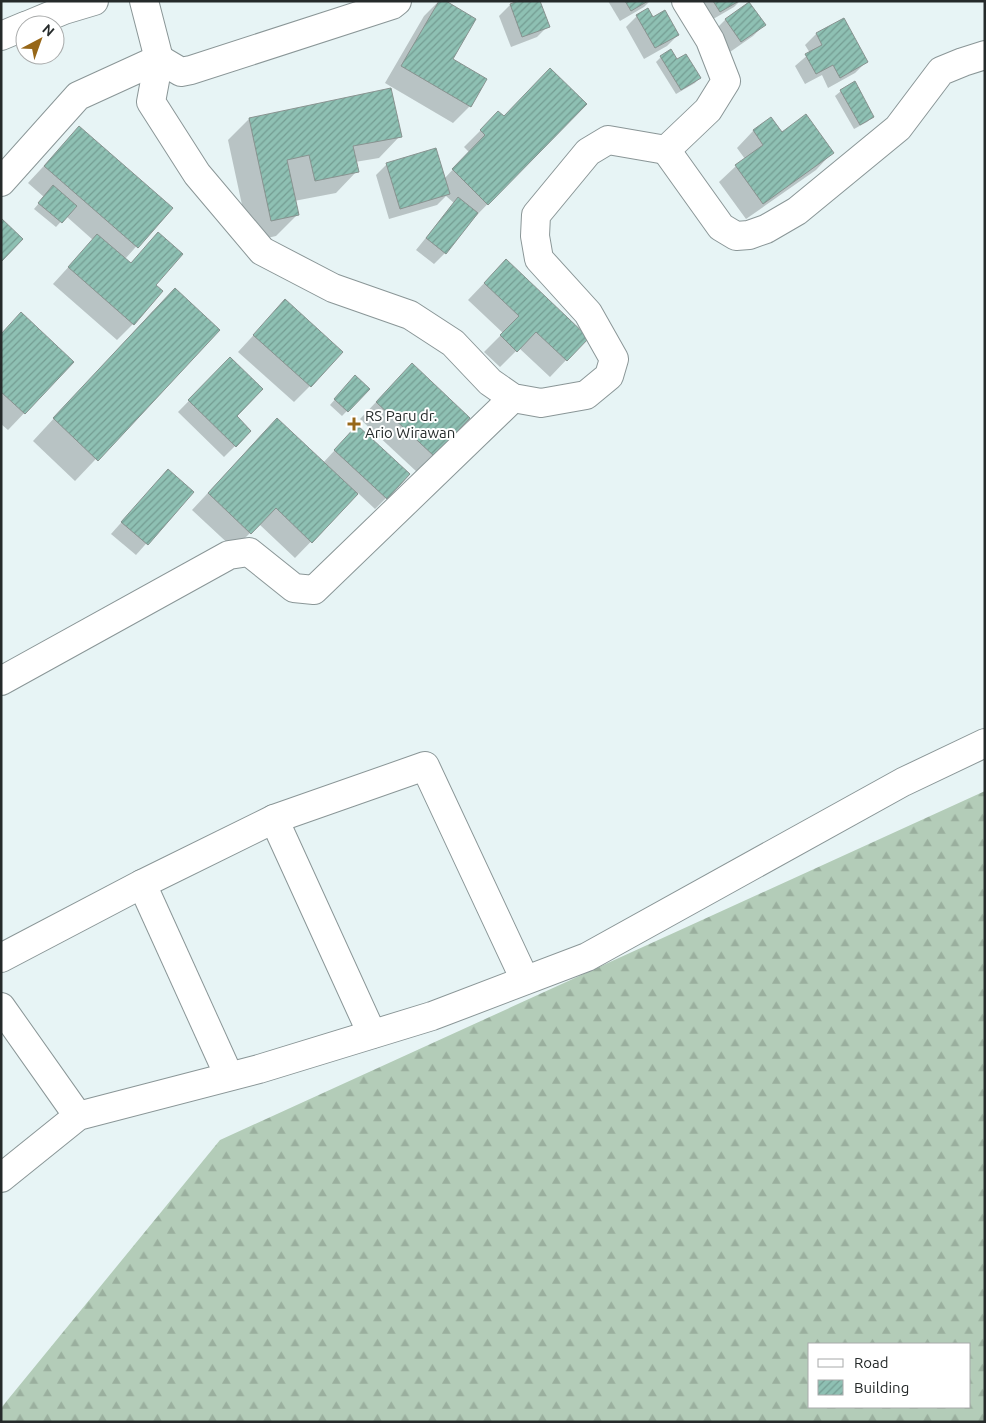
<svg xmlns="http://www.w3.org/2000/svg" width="986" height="1423" viewBox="0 0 986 1423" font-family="Ubuntu,sans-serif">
<defs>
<pattern id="forest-firs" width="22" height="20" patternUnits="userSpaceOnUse" patternTransform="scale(1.25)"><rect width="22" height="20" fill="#b3ccb8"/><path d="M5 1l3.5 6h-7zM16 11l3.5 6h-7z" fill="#9aaf9e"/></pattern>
<pattern id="building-hatch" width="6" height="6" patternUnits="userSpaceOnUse" patternTransform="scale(1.25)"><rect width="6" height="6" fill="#8ec0b3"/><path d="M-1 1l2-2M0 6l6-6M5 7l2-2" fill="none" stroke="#749c92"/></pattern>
</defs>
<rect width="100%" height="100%" fill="#e7f4f5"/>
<path fill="url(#forest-firs)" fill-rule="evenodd" d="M985 791V1422H1V1408L220 1140ZM810 1344H970V1407H810Z"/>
<g fill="#0003">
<path d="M439 1H444L452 59 485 79 470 106 453 123 385 83 424 16Z"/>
<path d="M521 1 548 26 537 37 511 47 499 16 510 5Z"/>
<path d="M608 1H650L644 7 620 21Z"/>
<path d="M696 1H740L734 7 708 22Z"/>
<path d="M748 3 764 25 753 36 730 52 714 31 725 20Z"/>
<path d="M637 16 652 19 678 35 667 46 644 59 626 27Z"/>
<path d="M816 34 866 62 855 73 828 88 822 75 805 84 795 66 810 53 805 45Z"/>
<path d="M661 57 676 61 700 77 695 83 676 94 656 62Z"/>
<path d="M841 91 873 117 867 122 854 129 835 96Z"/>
<path d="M585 104 473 219 445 253 434 264 416 250 454 203 446 196 437 205 389 219 376 175 387 164 444 179 469 152 464 147 498 113 503 118Z"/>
<path d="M249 119 400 136 379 158 355 162 357 171 336 193 294 201 297 215 276 236 250 242 228 140Z"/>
<path d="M771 119 781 133 832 153 816 170 746 219 719 182 736 166 745 159 737 148 753 131Z"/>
<path d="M79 128 171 208 125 259 130 264 158 234 154 285 133 324 117 340 53 284 93 240 66 216 56 227 34 209 44 197 28 183Z"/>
<path d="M489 278 587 338 550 377 519 348 500 367 484 352 503 333 468 300Z"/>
<path d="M285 301 310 386 294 402 238 352Z"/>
<path d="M153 311 218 330 75 481 33 441Z"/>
<path d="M1 334 72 363 8 430 1 424Z"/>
<path d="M230 359 235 416 250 431 224 457 178 412Z"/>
<path d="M396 381 469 418 417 472 360 419Z"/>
<path d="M350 382 368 389 342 416 330 405Z"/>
<path d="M261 436 323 463 346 438 386 498 375 509 358 493 295 558 259 524 234 549 192 510Z"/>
<path d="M168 470 192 492 136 555 111 534Z"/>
</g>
<g fill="url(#building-hatch)" stroke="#889390">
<path d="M439 1H446L476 19 453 59 487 79 471 107 401 66Z"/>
<path d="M518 1H540L550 27 522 37 510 4Z"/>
<path d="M625 1H648L631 11Z"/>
<path d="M713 1H739L720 12Z"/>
<path d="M749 2 766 25 741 42 725 19Z"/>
<path d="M648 8 653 17 665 10 679 35 655 48 636 15Z"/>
<path d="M844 18 868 62 840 78 833 65 816 74 805 54 822 45 816 33Z"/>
<path d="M671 49 677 59 686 54 701 78 681 90 660 56Z"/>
<path d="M550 68 587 104 488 205 452 169 485 135 480 130 498 111 504 116Z"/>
<path d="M855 81 874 117 860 125 840 90Z"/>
<path d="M391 88 402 137 353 146 359 172 315 181 309 155 287 160 299 215 271 221 249 118Z"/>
<path d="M806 114 834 153 763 204 735 165 763 145 753 130 771 117 782 132Z"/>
<path d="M79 126 173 208 138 248 44 166Z"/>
<path d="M436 148 450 194 400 209 386 163Z"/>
<path d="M53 185 77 206 62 223 38 203Z"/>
<path d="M458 197 478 213 446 254 426 238Z"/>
<path d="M1 218 23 239 1 262Z"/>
<path d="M158 232 183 254 156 285 163 291 134 325 68 267 97 234 131 263Z"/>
<path d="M506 259 589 338 567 361 536 332 517 352 500 335 519 316 484 283Z"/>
<path d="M175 288 220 330 98 461 53 418Z"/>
<path d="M285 299 343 352 311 387 253 335Z"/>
<path d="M21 312 74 362 25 414 1 392V334Z"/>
<path d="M230 357 263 389 237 416 251 431 236 447 188 400Z"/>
<path d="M412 363 470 418 434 456 376 402Z"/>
<path d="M355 375 370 389 348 412 334 399Z"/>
<path d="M277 418 358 494 312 543 276 508 251 534 208 493Z"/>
<path d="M357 425 410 474 387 499 334 450Z"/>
<path d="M168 469 194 492 148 545 121 522Z"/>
</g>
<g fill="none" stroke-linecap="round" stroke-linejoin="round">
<defs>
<g id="minor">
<path d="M144 1 159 59 151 102 197 174 262 251 333 288 410 315 453 343 490 382 513 398 541 403 586 395 609 376 614 359 588 313 539 259 535 236 536 215 588 152 608 140 666 150 708 110 726 81 710 40 686 1"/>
<path d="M159 59 181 72 191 70 392 5 397 1"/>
<path d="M666 150 721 227 736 236 749 235 766 229 797 211 898 128 941 71 963 62 985 55"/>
<path d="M1 182 78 96 159 59"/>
<path d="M1 681 229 555 249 552 294 588 314 590 513 398"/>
<path d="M274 819 372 1034"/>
<path d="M142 884 229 1076"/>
<path d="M1 958 142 884 274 819 425 766 525 980"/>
<path d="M1 1007 78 1116"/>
<path d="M1 1178 78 1116 259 1069 432 1016 587 957 903 782 985 743"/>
</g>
<g id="major">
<path d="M28 25 64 10 94 1"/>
<path d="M1 36 25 26"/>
</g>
</defs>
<use href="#minor" stroke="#8a9697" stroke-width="30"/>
<use href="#major" stroke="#8a9697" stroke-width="30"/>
<use href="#minor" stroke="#fff" stroke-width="28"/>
<use href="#major" stroke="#fff" stroke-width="28"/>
</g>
<path fill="#976718" stroke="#fff" stroke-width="2" d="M351.5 416.5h5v5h5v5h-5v5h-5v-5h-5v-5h5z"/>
<g text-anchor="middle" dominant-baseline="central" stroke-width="4" stroke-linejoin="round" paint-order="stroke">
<g font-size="15" fill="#252a2a" stroke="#fff" text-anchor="start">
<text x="365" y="415">RS Paru dr.<tspan x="365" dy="17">Ario Wirawan</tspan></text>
</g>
</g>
<rect width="986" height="1423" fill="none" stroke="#252a2a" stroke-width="5"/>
<rect x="808" y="1343" width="162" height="65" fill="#ffffff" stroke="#a8aaaa"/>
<rect x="818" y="1359" width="25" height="8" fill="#ffffff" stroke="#a8aaaa"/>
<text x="854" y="1368" font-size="15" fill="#252a2a">Road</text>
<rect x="818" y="1380" width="25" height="15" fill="url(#building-hatch)" stroke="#a8aaaa"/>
<text x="854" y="1393" font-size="15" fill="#252a2a">Building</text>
<g transform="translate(40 40) rotate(41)"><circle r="24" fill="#ffffff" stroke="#a8aaaa"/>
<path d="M0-4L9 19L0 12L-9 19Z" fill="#976718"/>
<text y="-8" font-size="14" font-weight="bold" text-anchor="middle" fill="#252a2a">N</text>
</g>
</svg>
